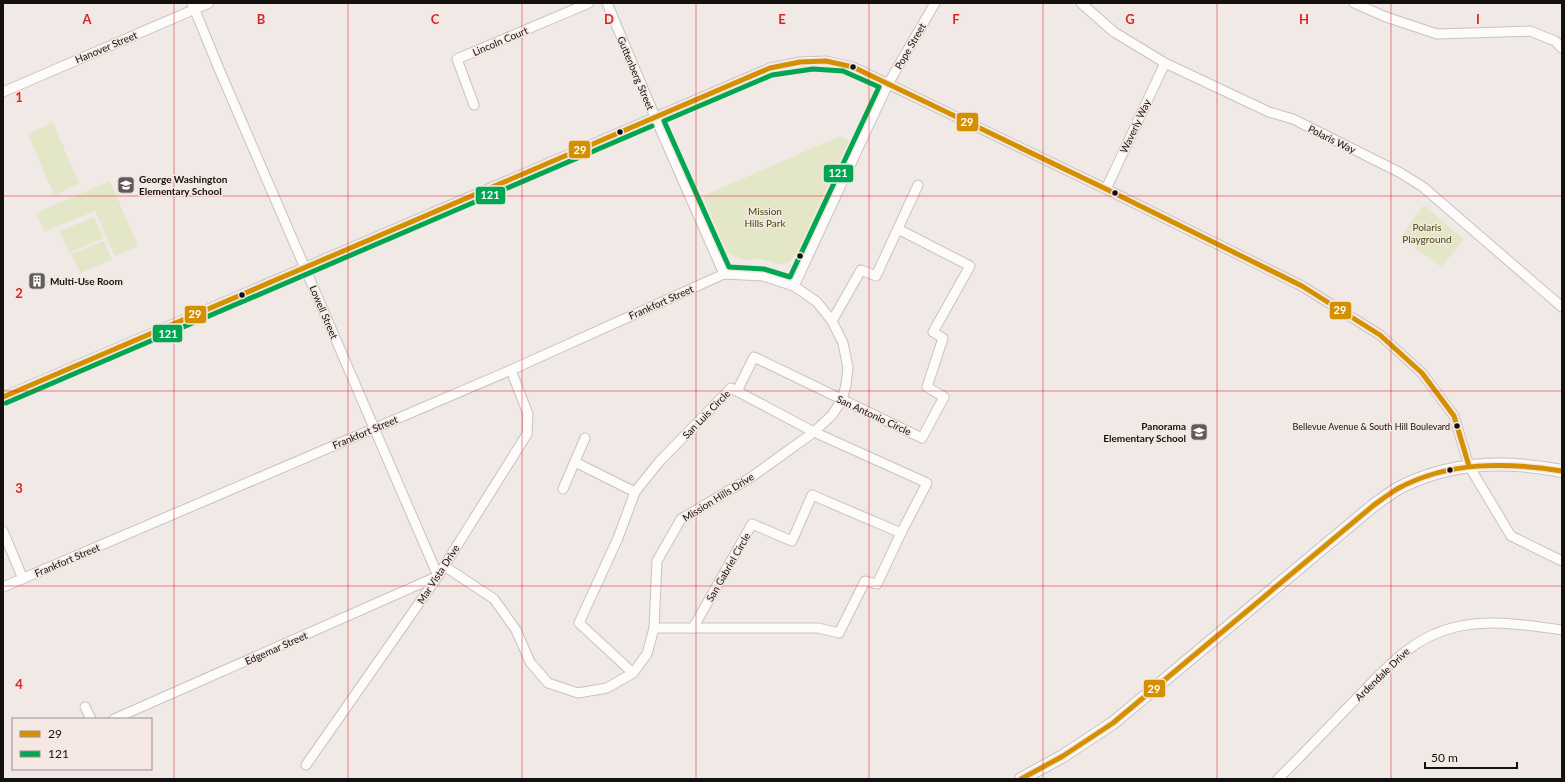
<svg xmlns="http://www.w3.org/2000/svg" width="1565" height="782" viewBox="0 0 1565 782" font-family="Lato,sans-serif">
<rect width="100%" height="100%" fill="#f1e9e6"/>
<g fill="#e3e7c7">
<path d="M53 122 79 184 54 195 28 134Z"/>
<path d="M840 136 849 140 796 254 788 263 778 264 761 259 743 260 727 253 703 196Z"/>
<path d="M110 181 138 246 115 256 95 211 44 232 36 213Z"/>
<path d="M1424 205 1464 240 1441 267 1400 237Z"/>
<path d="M94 217 103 238 69 253 60 231Z"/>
<path d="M104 241 112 260 80 273 72 254Z"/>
</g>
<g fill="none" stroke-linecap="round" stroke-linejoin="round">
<defs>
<g id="minor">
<path d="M607 3 655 117 724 274"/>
<path d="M1081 3 1114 32 1165 63 1269 112 1293 119 1399 172 1423 187 1562 307"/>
<path d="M1354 3 1386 17 1437 34 1530 31 1555 41 1562 48"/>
<path d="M3 92 209 3"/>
<path d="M474 105 457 59 589 3"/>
<path d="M1106 189 1165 63"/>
<path d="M794 286 888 84 935 3"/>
<path d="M832 321 861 270 876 276 918 185"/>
<path d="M737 391 754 357 922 438 944 397 927 387 943 338 933 332 970 266 898 229"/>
<path d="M3 397 770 68 800 62 826 61 853 67 1106 189 1302 286 1380 335 1422 373 1454 416 1469 466 1511 536 1562 561"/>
<path d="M575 462 635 492"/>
<path d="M563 489 585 438"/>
<path d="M3 531 23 579"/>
<path d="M3 587 511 370 724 274 763 276 794 286 817 302 832 321 843 343 848 368 846 385 842 400 832 415 814 432 750 478 681 519 657 561 654 628 647 654 633 673 607 688 578 693 548 683 530 662 516 630 494 599 444 566"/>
<path d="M693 628 752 524 792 541 812 495 901 533"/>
<path d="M633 673 579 623 618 538 635 492 659 462 731 388 814 432 927 483 901 533 877 584 865 581 839 633 818 628H654"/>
<path d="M85 707 91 719"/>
<path d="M114 719 438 576 219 69 192 3"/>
<path d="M306 765 438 576 527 434 528 414 511 370"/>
<path d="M1278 779C1302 755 1326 730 1350 705 1382 673 1410 637 1456 627 1491 619 1527 625 1562 630"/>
</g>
<path id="tertiary" d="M1021 779 1063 756 1113 723 1374 505C1381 500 1389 494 1397 489 1450 461 1504 460 1562 471"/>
</defs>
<use href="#minor" stroke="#c8c2c1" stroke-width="11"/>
<use href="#tertiary" stroke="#c8c2c1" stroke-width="14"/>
<use href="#minor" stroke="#fdfcfb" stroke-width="9"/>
<use href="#tertiary" stroke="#fdfcfb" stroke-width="12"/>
<defs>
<g id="bus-1">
<path d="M3 397 770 68 800 62 826 61 853 67 1106 189 1302 286 1380 335 1422 373 1454 416 1469 466"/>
<path d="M1021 779 1063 756 1113 723 1374 505C1381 500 1389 494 1397 489 1448 461 1506 462 1562 471"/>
</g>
<g id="bus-2">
<path d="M813 69 843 71 879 87 790 277 764 269 729 267 664 121 772 75Z"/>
<path d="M6 403 652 126"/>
</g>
</defs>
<use href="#bus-1" stroke="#f5e7e2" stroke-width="8"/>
<use href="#bus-2" stroke="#f5e7e2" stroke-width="8"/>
<use href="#bus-1" stroke="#d59002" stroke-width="5"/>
<use href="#bus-2" stroke="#00a651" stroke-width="5"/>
</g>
<path fill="none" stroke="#d62828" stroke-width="1" stroke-opacity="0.55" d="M174 3V779M348 3V779M522 3V779M696 3V779M869 3V779M1043 3V779M1217 3V779M1391 3V779M3 196H1562M3 391H1562M3 586H1562"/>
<defs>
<symbol id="school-square" viewBox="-11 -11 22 22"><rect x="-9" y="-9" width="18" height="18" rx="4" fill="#615c5a" stroke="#f5e7e2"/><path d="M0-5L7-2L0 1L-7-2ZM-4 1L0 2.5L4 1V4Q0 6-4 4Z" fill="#fff"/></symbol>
<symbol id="building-square" viewBox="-11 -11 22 22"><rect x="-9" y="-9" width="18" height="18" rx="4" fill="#615c5a" stroke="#f5e7e2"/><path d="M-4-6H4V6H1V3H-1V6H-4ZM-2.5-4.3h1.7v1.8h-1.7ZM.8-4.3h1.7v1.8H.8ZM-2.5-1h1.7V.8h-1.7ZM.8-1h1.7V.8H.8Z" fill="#fff"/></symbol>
</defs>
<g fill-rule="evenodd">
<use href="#school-square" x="116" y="175" width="20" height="20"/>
<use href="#building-square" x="27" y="271" width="20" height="20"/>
<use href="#school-square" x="1189" y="422" width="20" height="20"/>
</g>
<g fill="#14100e" stroke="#f5e7e2" stroke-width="1.5">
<circle cx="853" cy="67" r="3.5"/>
<circle cx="620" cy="132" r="3.5"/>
<circle cx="1115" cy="193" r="3.5"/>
<circle cx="800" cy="256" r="3.5"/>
<circle cx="242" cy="295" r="3.5"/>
<circle cx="1457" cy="426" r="3.5"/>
<circle cx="1450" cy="470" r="3.5"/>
</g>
<g text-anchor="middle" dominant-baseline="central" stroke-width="3" stroke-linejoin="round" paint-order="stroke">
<g font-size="9" fill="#14100e" stroke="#f5e7e2" text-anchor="end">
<text x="1450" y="426">Bellevue Avenue &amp; South Hill Boulevard</text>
</g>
<g font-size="10" fill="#14100e" stroke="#f5e7e2">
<text transform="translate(500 41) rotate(-23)">Lincoln Court</text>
<text transform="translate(910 46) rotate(-60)">Pope Street</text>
<text transform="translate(106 47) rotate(-23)">Hanover Street</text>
<text transform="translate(636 73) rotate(67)">Guttenberg Street</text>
<text transform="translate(1135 126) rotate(-65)">Waverly Way</text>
<text transform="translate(1332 139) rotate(26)">Polaris Way</text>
<text transform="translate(661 302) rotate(-24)">Frankfort Street</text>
<text transform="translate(324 312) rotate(67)">Lowell Street</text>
<text transform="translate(706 414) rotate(-46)">San Luis Circle</text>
<text transform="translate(874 415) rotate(25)">San Antonio Circle</text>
<text transform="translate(365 432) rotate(-23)">Frankfort Street</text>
<text transform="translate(718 497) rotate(-32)">Mission Hills Drive</text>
<text transform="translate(67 560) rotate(-23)">Frankfort Street</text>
<text transform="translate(728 567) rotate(-60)">San Gabriel Circle</text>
<text transform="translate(438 574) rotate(-57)">Mar Vista Drive</text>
<text transform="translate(276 648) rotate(-24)">Edgemar Street</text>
<text transform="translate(1382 674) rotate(-44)">Ardendale Drive</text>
</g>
<g font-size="10" font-weight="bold" fill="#14100e" stroke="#f5e7e2" text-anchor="start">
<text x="139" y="179">George Washington<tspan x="139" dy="12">Elementary School</tspan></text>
<text x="50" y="281">Multi-Use Room</text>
<text x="1186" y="426" text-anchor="end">Panorama<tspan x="1186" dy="12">Elementary School</tspan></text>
</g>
<g font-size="10" fill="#3e490a" stroke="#f5e7e2">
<text x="765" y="211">Mission<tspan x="765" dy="12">Hills Park</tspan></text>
<text x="1427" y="227">Polaris<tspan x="1427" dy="12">Playground</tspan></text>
</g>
</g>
<g font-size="13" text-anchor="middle" font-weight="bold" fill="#d62828" stroke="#f5e7e2" stroke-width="3" stroke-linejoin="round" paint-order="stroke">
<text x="87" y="24">A</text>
<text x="261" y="24">B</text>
<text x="435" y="24">C</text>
<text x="609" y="24">D</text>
<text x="782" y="24">E</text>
<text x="956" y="24">F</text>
<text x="1130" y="24">G</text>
<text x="1304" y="24">H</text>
<text x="1478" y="24">I</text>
<text x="19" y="102">1</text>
<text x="19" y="298">2</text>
<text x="19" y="493">3</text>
<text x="19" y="689">4</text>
</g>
<g stroke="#f5e7e2" stroke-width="1.5">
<rect x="956" y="112" width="23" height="20" rx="4" fill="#d59002"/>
<rect x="568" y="140" width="23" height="19" rx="4" fill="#d59002"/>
<rect x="823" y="164" width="31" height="19" rx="4" fill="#00a651"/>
<rect x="475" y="186" width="31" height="19" rx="4" fill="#00a651"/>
<rect x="1329" y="301" width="23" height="19" rx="4" fill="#d59002"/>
<rect x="184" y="305" width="23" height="19" rx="4" fill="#d59002"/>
<rect x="152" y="324" width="31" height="19" rx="4" fill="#00a651"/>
<rect x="1143" y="679" width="23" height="19" rx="4" fill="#d59002"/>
</g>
<g font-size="11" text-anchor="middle" font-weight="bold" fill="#fff">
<text x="967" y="126">29</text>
<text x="580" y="154">29</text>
<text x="838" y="177">121</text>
<text x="490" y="199">121</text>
<text x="1340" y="314">29</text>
<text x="195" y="318">29</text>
<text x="168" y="338">121</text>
<text x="1154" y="693">29</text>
</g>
<rect width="1565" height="782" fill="none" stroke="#14100e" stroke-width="8"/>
<rect x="12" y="718" width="140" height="52" fill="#f5e7e2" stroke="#9b918d"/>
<rect x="20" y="731" width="20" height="6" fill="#d59002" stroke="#9b918d"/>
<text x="48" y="738" font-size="12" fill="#14100e">29</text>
<rect x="20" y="751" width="20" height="6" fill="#00a651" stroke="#9b918d"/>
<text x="48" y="758" font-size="12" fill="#14100e">121</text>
<path d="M1425 762v6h92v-6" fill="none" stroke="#14100e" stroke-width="2"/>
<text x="1431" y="762" font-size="12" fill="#14100e" stroke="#f5e7e2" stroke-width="3" paint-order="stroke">50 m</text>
</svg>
